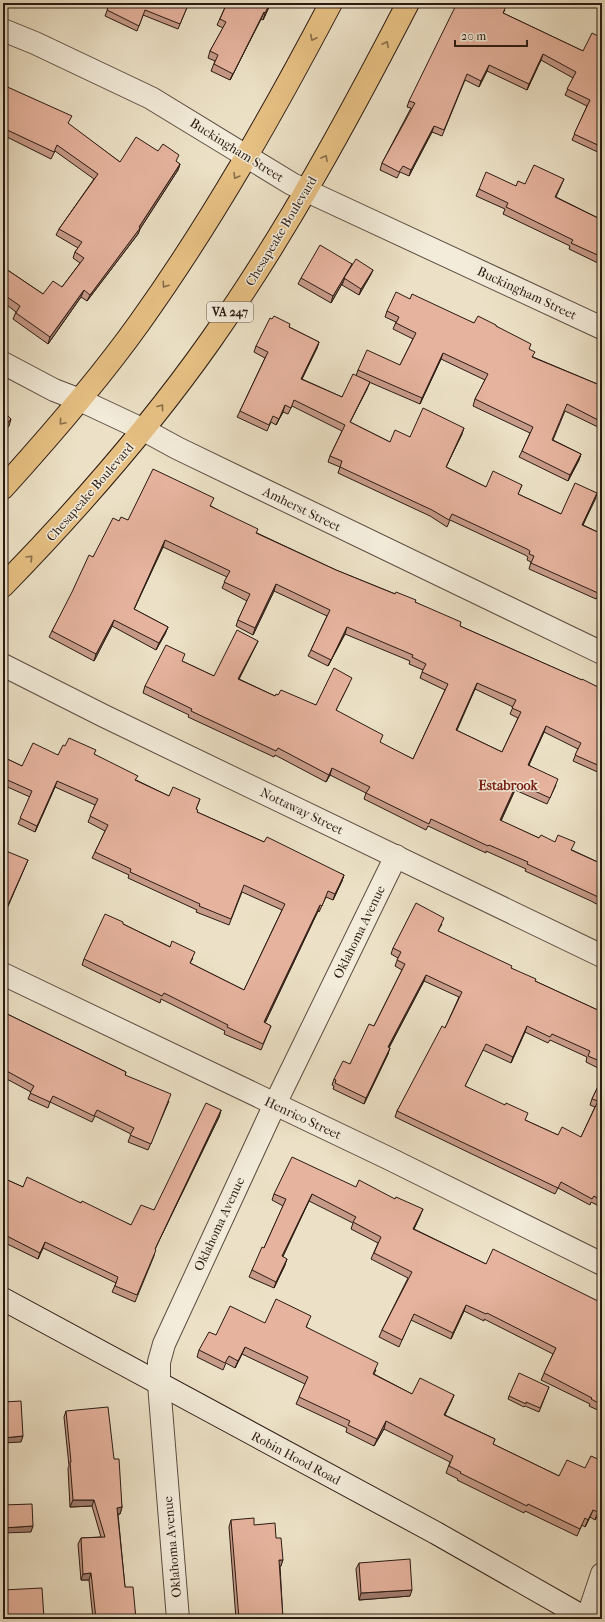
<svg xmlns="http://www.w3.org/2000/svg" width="605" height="1622" viewBox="0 0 605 1622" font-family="'IM FELL French Canon',serif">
<rect width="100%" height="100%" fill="#ece1c6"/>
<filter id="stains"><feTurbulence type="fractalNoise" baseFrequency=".005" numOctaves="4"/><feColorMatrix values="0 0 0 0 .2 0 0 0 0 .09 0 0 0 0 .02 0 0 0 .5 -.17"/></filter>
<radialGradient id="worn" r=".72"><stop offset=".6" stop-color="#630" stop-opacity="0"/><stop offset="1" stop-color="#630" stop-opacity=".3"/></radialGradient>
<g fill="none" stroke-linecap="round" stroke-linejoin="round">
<defs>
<g id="street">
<path d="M3 30 35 43 151 98 292 184 307 191 602 328"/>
<path d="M3 363 54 390 80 400 144 430 177 448 602 653"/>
<path d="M3 665 104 716 602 956"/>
<path d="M3 974 388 1158 602 1264"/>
<path d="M178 1619 159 1384V1362L164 1344 275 1104 396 856"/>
<path d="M587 1619 602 1574"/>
</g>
<path id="secondary" d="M3 1299 436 1533 587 1619"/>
<g id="primary">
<path d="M3 488C51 435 98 381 140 322 212 221 273 113 331 3"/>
<path d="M3 586C78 509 149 428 211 340 286 233 348 119 408 3"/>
</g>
</defs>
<use href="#street" stroke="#5b4c40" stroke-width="24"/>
<use href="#secondary" stroke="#2b1a13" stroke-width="24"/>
<use href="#primary" stroke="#2b1a13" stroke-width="24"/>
<use href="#street" stroke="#f3ecda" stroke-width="22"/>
<use href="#secondary" stroke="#f3ecda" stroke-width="22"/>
<use href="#primary" stroke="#e6c083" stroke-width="22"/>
</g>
<g fill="#c69a88" stroke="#2b1a13" fill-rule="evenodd">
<path d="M110 3 188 5 178 29 143 15 137 31 105 16Z"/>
<path d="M227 3H271L263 20 261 19 230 80 211 71 215 61 208 58 210 51 223 28 217 25Z"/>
<path d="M505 10 503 13 583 51 602 38V154L572 140 587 106 565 95 573 78 541 60 527 90 487 71 479 87 465 80 442 136 432 132 409 176 400 172 397 178 380 170 382 163 411 108 407 107 409 101Z"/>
<path d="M3 85 68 124 120 162 158 151 180 164 178 170 140 229 138 234 87 301 81 297 48 344 13 319 16 312 3 302V267L43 294 62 287 80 263 73 258 75 252 78 248 56 235 59 229 94 179 55 151 51 159 3 135Z"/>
<path d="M564 179 556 197 602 220V265L569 249 570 246 503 214 505 209 476 196 479 189 516 186 525 184Z"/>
<path d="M352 264 373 270 370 276 359 295 342 285 343 282 331 303 298 284 301 278Z"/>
<path d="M410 299 474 323 496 326 529 349 533 357 602 386V436L599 434 602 429 565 411 553 440 581 454 579 460 568 481 519 457 522 451 530 433 473 406 475 399 485 380 441 359 420 404 362 379 367 389 350 422 390 442 410 437 462 434 446 467 486 487 522 485 518 494 561 514 597 493 583 525 602 534V600L597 597 596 599 529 569 531 562 527 560 528 557 525 555 450 520 447 527 430 516 338 473 340 467 328 462 330 456 342 431 292 406 288 414 283 412 276 425 271 422 267 431 237 417 240 411 265 358 254 352 256 346 289 327 319 342 317 348 302 379 342 397 356 376 358 370 400 365 413 339 393 329 396 322 385 317 387 311Z"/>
<path d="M211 506 257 533 336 570 415 602 460 626 602 689V774L573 761 578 749 544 732 529 765 556 785 547 804 515 790 501 821 539 838 572 850 602 864V907L591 901 525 871 526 869 486 851V853L428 826 426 830 364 799 366 793 330 775 326 782 275 755 274 757 188 717 189 715 143 693 145 686 182 661 214 676 258 641 239 679 275 696 278 695 316 705 349 684 336 710 380 743 413 759 445 690 420 678 423 670 409 664 410 661 345 634 328 666 308 656 311 650 327 616 274 591 253 635 236 626 238 620 247 601 222 588 227 577 163 547 134 609 168 627 165 634 156 650 112 626 94 661 49 637 52 631 93 557 119 521 128 520ZM475 689 513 707 510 714 518 718 502 752 456 730Z"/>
<path d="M65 746 94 754 136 780 169 796 200 799 196 809 197 812 264 842 344 875 342 881 333 900 326 897 319 912 318 911 265 1023 271 1026 261 1050 224 1034 225 1031 161 999 160 1003 82 965 84 959 123 924 193 958 190 963 244 990 282 910 242 892 229 925 196 912 197 910 128 878 129 875 92 858 95 852 105 831 88 822 95 805 55 787 35 832 18 824 30 797 3 785V757L22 766 58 755Z"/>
<path d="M442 924 438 931 535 981 602 1012V1070L586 1062 587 1057 550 1040 548 1043 525 1032 511 1063 483 1050 465 1086 525 1120 558 1135 581 1137 595 1107 590 1105 592 1099 602 1078V1193L597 1205 591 1202 590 1205 558 1188 555 1194 395 1117 397 1111 445 1028 459 997 424 981 389 1048 388 1054 364 1104 333 1089 334 1086 332 1085 334 1079 350 1064 374 1026 402 970 395 966 398 958 391 954 393 948Z"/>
<path d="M3 1012 126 1072 125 1076 169 1101 148 1150 128 1142 131 1134 95 1116 92 1122 50 1102 48 1108 28 1099 31 1092 3 1077Z"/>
<path d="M221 1110 219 1117 155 1249 154 1256 135 1302 112 1292 116 1283 43 1248 38 1259 3 1242V1178L23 1187 81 1203 131 1225 154 1210Z"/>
<path d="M356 1187 420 1216 414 1229 486 1264 602 1303V1412L589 1406 590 1404 541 1380 553 1354 484 1319V1321L464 1311 451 1339 411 1320 399 1347 379 1337 382 1330 408 1278 371 1259 378 1243 351 1229 353 1223 309 1201 282 1257 285 1265 274 1288 249 1277 252 1270 264 1248 283 1206 272 1200 274 1194Z"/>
<path d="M265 1323H308L306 1327 376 1370 374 1374 412 1394 454 1395 451 1402 445 1415 495 1439 493 1444 559 1476 602 1487 600 1492 602 1493V1505L595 1520 590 1517 585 1527 582 1525 577 1536 525 1511 524 1513 457 1480 458 1479 446 1473 450 1462 384 1429 374 1446 346 1432 347 1428 296 1404 305 1384 242 1354 235 1368 226 1363 223 1370 197 1357 199 1350 216 1335Z"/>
<path d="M549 1387 539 1412 525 1406 524 1407 508 1399 509 1396Z"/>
<path d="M66 1411 114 1459 122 1507 120 1514H118L125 1587 136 1619H93L89 1580H81L78 1544 81 1538 101 1537 92 1506 70 1507 68 1468 69 1466 64 1417Z"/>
<path d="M231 1520 254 1525 276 1538 281 1566H280L283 1619H236L229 1527Z"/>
<path d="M359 1563 410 1596 359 1600 356 1569Z"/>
</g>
<g fill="#a17d6f" stroke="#2b1a13">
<path d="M270 3H271L263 20 265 13Z"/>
<path d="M264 12 261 19 230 80Z"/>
<path d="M543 54 541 60 527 90 529 84Z"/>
<path d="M489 65 487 71 479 87 481 81Z"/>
<path d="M434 126 432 132 409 176 411 170Z"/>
<path d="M180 164 178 170 140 229 138 234 87 301 90 295 139 227Z"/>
<path d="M352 264 343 282 331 303 333 296Z"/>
<path d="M373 270 370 276 359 295 361 289Z"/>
<path d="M84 290 81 297 48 344 50 337Z"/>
<path d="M319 342 317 348 299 385 301 379Z"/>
<path d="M443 353 441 359 420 404 422 398Z"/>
<path d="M370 382 367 389 347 428Z"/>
<path d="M285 405 283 412 276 425 279 419Z"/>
<path d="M11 419 9 426 3 433V428Z"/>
<path d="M464 428 462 434 443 473 446 467Z"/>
<path d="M581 454 579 460 568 481 570 475Z"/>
<path d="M597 493 595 500 580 531 582 525Z"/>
<path d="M165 540 163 547 131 616 134 609Z"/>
<path d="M276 584 274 591 253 635 255 628Z"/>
<path d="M114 620 112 626 94 661 96 654Z"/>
<path d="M168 627 165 634 156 650 159 643Z"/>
<path d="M347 627 345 634 328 666 331 660Z"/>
<path d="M258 641 236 685 238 679Z"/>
<path d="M477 683 475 689 454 737 456 730Z"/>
<path d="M546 726 544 732 526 771 528 765Z"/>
<path d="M332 768 330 775 326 782Z"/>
<path d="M57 781 55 787 35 832 37 826Z"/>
<path d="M517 783 515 790 498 827 500 820Z"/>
<path d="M28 860 25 867 3 918 4 914Z"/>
<path d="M344 875 342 881 333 900 335 894Z"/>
<path d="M320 905 318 911 262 1029 264 1022Z"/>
<path d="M426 975 424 981 386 1053 388 1047Z"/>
<path d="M527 1026 525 1032 511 1063 513 1057Z"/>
<path d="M390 1048 388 1054 364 1104 366 1098Z"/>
<path d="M221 1110 219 1117 152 1255 155 1249Z"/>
<path d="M312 1194 309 1201 280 1263 282 1256Z"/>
<path d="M423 1209 420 1216 411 1235 413 1229Z"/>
<path d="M45 1242 43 1248 38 1259 40 1253Z"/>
<path d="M287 1259 285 1265 274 1288 276 1282Z"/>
<path d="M466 1305 464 1311 451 1339 453 1333Z"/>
<path d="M245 1347 242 1354 235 1368 238 1361Z"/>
<path d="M454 1395 451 1402 441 1422 444 1415Z"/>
<path d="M386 1421 384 1429 374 1446 377 1439Z"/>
<path d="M23 1436 21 1442 3 1443V1438Z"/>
<path d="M73 1500H94L92 1506 70 1507Z"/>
<path d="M602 1504V1505L595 1520 598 1512Z"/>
<path d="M122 1507 120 1514H114L117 1508Z"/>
<path d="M593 1510 590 1517 585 1527 588 1520Z"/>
<path d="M33 1526 31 1532 3 1533V1528Z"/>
<path d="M279 1560H283L281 1566 277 1567Z"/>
<path d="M91 1573 89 1580H81L83 1574Z"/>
<path d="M412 1590 410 1596 359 1600 361 1593Z"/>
</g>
<g fill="#e6b39e" stroke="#2b1a13" fill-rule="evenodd">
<path d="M110 3H183L188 5 180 24 145 10 139 26 107 10Z"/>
<path d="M227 3H270L265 13 264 12 233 74 214 64 218 55 210 51 226 22 220 19Z"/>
<path d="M457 3H505L507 4 503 13 583 51 592 33 602 38V147L574 134 590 100 567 89 576 72 543 54 529 84 489 65 481 81 467 74 444 130 434 126 411 170 403 166 399 172 382 163 415 103 409 101Z"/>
<path d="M3 85 72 116 68 123 120 162 136 137 158 151 163 144 179 155 176 161 180 164 139 227 140 228 90 295 84 290 50 337 16 313 20 306 3 294V267L43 294 53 281 62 287 84 258 75 252 82 242 59 229 98 174 57 145 54 152 3 128Z"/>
<path d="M534 165 564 179 555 197 602 220V257L571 243 573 240 506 207 508 203 479 189 486 172 516 186 518 181 525 184Z"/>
<path d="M320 245 352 264 333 296 301 278Z"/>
<path d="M356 259 373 270 361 289 344 278Z"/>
<path d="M396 292 410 299 412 294 474 323 478 316 496 325V326L531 344 529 349 535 352 532 357 602 386V422L567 404 552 440 581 454 570 475 522 451 533 427 475 399 488 374 443 353 422 398 358 370 367 350 400 365 416 333 396 323 399 317 387 311Z"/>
<path d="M274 316 290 324 289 327 319 342 301 379 342 397 353 374 370 382 350 422 390 442 395 430 410 437 423 408 464 428 446 467 486 487 493 471 522 485 518 494 561 514 575 483 597 493 582 525 602 534V592L599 591 598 593 531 563 534 556 529 554 530 551 527 549 452 514 449 520 432 510 340 467 342 461 330 456 345 425 294 400 291 408 285 405 279 419 273 416 269 425 240 411 268 352 256 346 270 318 272 319Z"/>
<path d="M3 411 11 419 3 428Z"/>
<path d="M153 469 214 498 210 506 258 529 256 533 336 570 395 594 396 592 416 600 415 602 461 622 460 626 582 680V679L602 689V767L575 755 581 743 546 726 528 765 558 779 550 798 517 783 500 820 539 838 541 835 555 842 558 835 575 842 571 850 602 864V899L594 895 527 864 528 862 489 845 488 846 431 819 429 824 366 793 370 787 332 768 329 775 278 748 276 751 191 711 192 709 145 686 166 645 185 654 182 661 214 676 237 630 258 641 238 679 275 696 276 694 278 695 281 690 316 705 334 668 352 678 336 710 383 735 380 742 413 759 448 684 422 672 426 664 412 657 413 655 347 627 331 660 311 650 330 610 276 584 255 628 238 620 250 594 224 582 230 571 165 540 134 609 168 627 159 643 114 620 96 654 52 631 72 592 89 555 93 557 113 518 119 521 121 517 128 520ZM477 683 516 700 512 708 521 712 502 752 456 730Z"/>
<path d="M69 738 96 750 94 754 138 776 135 780 169 796 173 787 200 799 196 809 198 810 197 812 264 842 267 837 344 875 335 894 328 891 322 906 320 905 264 1022 271 1026 263 1044 227 1027 228 1025 164 993 162 996 84 959 105 914 123 922V924L170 947 172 941 195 952 190 963 244 990 285 904 244 885 231 919 199 906 200 904 130 872 131 869 95 852 108 825 90 816 98 799 57 781 37 826 20 818 32 791 3 778V757L22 766 33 743 58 755 63 745 65 746Z"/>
<path d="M6 851 28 860 4 914 3 913V856Z"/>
<path d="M416 903 444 918 438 931 512 966 511 968 536 979 535 981 602 1012V1062L588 1056 590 1051 552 1034 550 1037 527 1026 513 1057 486 1044 465 1086 505 1105 506 1103 528 1113 525 1120 558 1135 562 1127 581 1137 598 1101 592 1099 602 1078V1192L599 1199 594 1196 592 1199 561 1182 558 1188 397 1111 442 1026 445 1028 462 992 426 975 388 1047 390 1048 366 1098 335 1083 336 1080 334 1079 343 1061 350 1064 369 1024 374 1026 405 964 397 960 401 952 393 948Z"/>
<path d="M3 1012 126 1072 125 1075 171 1094 151 1144 130 1135 134 1128 97 1110 94 1116 53 1096 50 1102 30 1093 34 1086 3 1069Z"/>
<path d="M206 1103 221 1110 155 1249 156 1250 137 1295 115 1286 118 1277 45 1242 40 1253 3 1234V1178L23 1187 27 1177 81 1203 82 1201 131 1225 141 1205 154 1210Z"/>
<path d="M292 1157 356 1187 359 1180 395 1199 396 1197 423 1209 413 1229 486 1264 493 1249 602 1303V1405L591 1399 592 1398 544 1373 556 1348 487 1313 486 1314 466 1305 453 1333 414 1314 402 1340 382 1330 412 1272 374 1253 381 1237 353 1222 356 1217 312 1194 282 1256 287 1259 276 1282 252 1270 262 1247 264 1248 286 1199 274 1194Z"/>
<path d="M276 1299 311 1316 306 1327 378 1363 373 1374 412 1394 420 1378 454 1395 444 1415 495 1439 493 1444 559 1476 567 1460 585 1468 591 1456 602 1461V1485L599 1491 602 1493V1504L598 1512 593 1510 588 1520 585 1518 580 1529 528 1504 527 1506 460 1473 461 1472 449 1466 453 1456 386 1421 377 1439 348 1425 350 1421 299 1397 308 1377 245 1347 238 1361 229 1356 225 1363 199 1350 209 1332 216 1335 230 1306 265 1323Z"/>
<path d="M519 1373 549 1387 540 1408 526 1402V1404L509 1396Z"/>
<path d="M21 1401 23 1436 3 1438V1402Z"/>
<path d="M108 1407 114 1459H119L122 1507 117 1508 125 1587H133L136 1619H96L91 1573 83 1574 81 1538 105 1537 94 1500H73L70 1462H71L66 1411Z"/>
<path d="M32 1504 33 1526 3 1528V1505Z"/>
<path d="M254 1518V1525L275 1523 276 1538H281L283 1560H279L283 1619H239L231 1520Z"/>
<path d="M410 1559 412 1590 361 1593 359 1563Z"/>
<path d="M42 1588 44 1619H3V1590Z"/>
</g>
<defs><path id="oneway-chevron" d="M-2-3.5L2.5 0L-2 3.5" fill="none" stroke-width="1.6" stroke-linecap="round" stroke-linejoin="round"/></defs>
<g stroke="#886d4b">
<use href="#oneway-chevron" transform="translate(313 38) rotate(117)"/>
<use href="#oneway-chevron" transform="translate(386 44) rotate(-63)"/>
<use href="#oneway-chevron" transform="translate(325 158) rotate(-61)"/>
<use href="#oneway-chevron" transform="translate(236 176) rotate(121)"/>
<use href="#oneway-chevron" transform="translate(165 285) rotate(124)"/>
<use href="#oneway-chevron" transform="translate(161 407) rotate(-53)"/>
<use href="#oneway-chevron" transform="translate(62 422) rotate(130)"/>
<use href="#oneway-chevron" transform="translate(30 558) rotate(-46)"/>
</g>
<g text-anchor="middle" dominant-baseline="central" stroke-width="3" stroke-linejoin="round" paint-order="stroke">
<rect fill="#f3ecda" stroke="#67594f" stroke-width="1" x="207" y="302" width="46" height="20" rx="3"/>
<g font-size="12" font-weight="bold" fill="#2b1a13">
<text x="230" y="312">VA 247</text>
</g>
<g font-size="13" fill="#2b1a13" stroke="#f3ecda">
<text transform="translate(237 150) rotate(32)">Buckingham Street</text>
<text transform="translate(281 231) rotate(-59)">Chesapeake Boulevard</text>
<text transform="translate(527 293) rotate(25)">Buckingham Street</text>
<text transform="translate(90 492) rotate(-49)">Chesapeake Boulevard</text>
<text transform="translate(302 509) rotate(26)">Amherst Street</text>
<text transform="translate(302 811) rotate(26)">Nottaway Street</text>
<text transform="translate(359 932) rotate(-64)">Oklahoma Avenue</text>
<text transform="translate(303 1118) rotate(25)">Henrico Street</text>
<text transform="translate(219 1224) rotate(-65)">Oklahoma Avenue</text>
<text transform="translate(296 1458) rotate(28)">Robin Hood Road</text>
<text transform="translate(172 1547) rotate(-95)">Oklahoma Avenue</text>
</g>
<g font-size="14" font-weight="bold" fill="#7a1f14" stroke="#f3ecda">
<text x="508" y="785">Estabrook</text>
</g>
</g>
<rect width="605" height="1622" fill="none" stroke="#ece1c6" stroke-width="16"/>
<rect x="4" y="4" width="597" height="1614" fill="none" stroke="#2b1a13" stroke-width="2"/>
<rect x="8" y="8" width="589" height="1606" fill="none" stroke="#2b1a13"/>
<path d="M455 40v6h72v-6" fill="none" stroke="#2b1a13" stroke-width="2"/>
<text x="461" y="40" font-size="12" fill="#2b1a13" stroke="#f3ecda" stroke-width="3" paint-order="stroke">20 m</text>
<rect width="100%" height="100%" filter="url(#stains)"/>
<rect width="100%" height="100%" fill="url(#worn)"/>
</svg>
